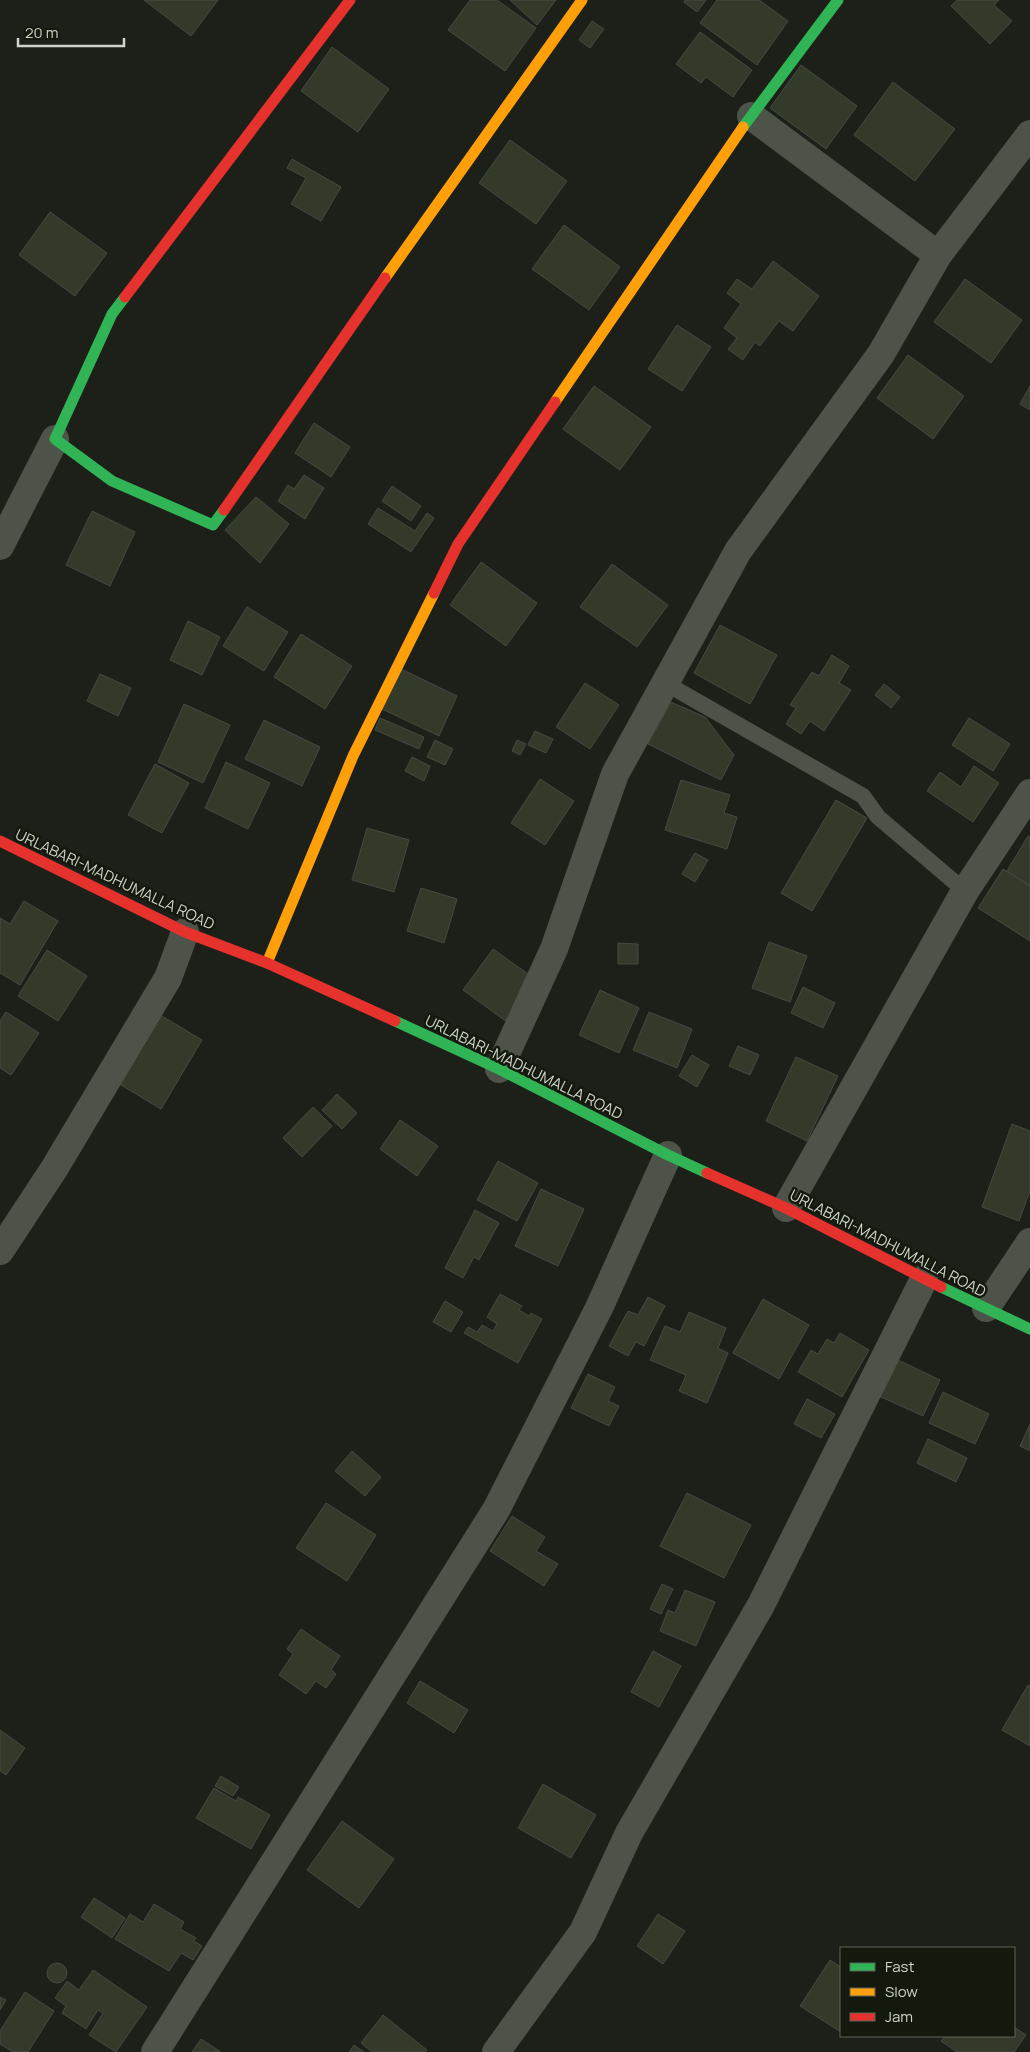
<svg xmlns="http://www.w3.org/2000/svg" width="1030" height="2052" viewBox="0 0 1030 2052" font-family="Manrope,sans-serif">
<rect width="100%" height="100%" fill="#1d2019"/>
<g fill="#343a2a" stroke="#464943">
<path d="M144 0H218L191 36Z"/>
<path d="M470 0H497L536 28 505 71 448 30Z"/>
<path d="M510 0H556L537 25Z"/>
<path d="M685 0H706L697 12 684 2Z"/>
<path d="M717 0H759L788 21 757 65 700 23Z"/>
<path d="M957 0H999L994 5 1012 21 990 44 951 6Z"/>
<path d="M592 21 604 29 590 48 579 40Z"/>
<path d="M700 32 752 70 733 97 706 77 701 83 676 64Z"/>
<path d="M332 47 389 89 358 132 301 91Z"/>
<path d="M801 65 857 106 826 149 770 108Z"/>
<path d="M893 82 955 129 915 181 854 135Z"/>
<path d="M510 140 567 181 536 224 479 183Z"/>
<path d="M292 159 341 187 321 221 291 204 306 178 287 168Z"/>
<path d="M50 212 107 253 75 296 19 255Z"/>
<path d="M564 225 620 267 589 310 532 269Z"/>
<path d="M773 261 819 296 793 331 779 321 760 346 755 342 743 360 728 349 737 338 724 328 741 304 727 293 737 279 752 289Z"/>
<path d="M965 279 1022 320 991 363 934 322Z"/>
<path d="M677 325 711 347 682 391 648 369Z"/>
<path d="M908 355 964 396 933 439 877 398Z"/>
<path d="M594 386 651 427 620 470 563 429Z"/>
<path d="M1030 386V410L1020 404Z"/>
<path d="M314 423 350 447 331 477 295 453Z"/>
<path d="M304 475 324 488 305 519 278 501 288 485 294 489Z"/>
<path d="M392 486 421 506 411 521 382 501Z"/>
<path d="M256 497 289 524 260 563 225 530Z"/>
<path d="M378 508 415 531 427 513 434 518 411 552 368 524Z"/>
<path d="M92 511 135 532 110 586 66 565Z"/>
<path d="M481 562 537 603 506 646 450 605Z"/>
<path d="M612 564 668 605 637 647 580 607Z"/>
<path d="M247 607 288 632 264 671 223 646Z"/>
<path d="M188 621 220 637 202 675 170 660Z"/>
<path d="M720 625 777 655 750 704 694 673Z"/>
<path d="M301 634 352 666 325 709 274 677Z"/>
<path d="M832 655 849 666 839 683 851 690 824 731 810 721 801 734 786 724 796 708 790 705 812 672 819 676Z"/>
<path d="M399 668 457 696 439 736 380 708Z"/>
<path d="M100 674 131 688 118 716 87 701Z"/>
<path d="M585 683 619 705 590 749 556 727Z"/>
<path d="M884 684 900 697 891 708 875 695Z"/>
<path d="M671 702 705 717 734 755 721 780 648 744Z"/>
<path d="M184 704 230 725 203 783 158 762Z"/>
<path d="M380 718 424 737 419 749 375 730Z"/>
<path d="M969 718 1010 744 993 771 952 745Z"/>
<path d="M264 720 320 747 302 786 245 759Z"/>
<path d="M535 731 553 739 546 753 528 745Z"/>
<path d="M435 740 453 749 445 765 427 757Z"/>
<path d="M517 740 526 744 520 755 512 751Z"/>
<path d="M412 757 430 766 424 781 405 771Z"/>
<path d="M226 762 270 783 248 829 205 808Z"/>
<path d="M155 764 189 783 162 833 128 815Z"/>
<path d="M974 766 999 783 973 822 927 791 940 772 961 787Z"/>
<path d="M540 779 574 801 545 845 511 823Z"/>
<path d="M681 780 730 795 724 813 737 817 727 849 665 830Z"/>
<path d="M836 800 867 818 812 911 781 893Z"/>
<path d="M367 828 409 840 394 892 352 880Z"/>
<path d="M1028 836 1030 837V886L1007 871Z"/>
<path d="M695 853 708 860 695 882 682 874Z"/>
<path d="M1003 869 1030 886V941L978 908Z"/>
<path d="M421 888 457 899 444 943 407 931Z"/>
<path d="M24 901 58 921 20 985 0 973V918L10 924Z"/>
<path d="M769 942 807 956 790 1002 752 988Z"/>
<path d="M618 943 638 944V964H618Z"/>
<path d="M493 949 538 981 507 1022 463 990Z"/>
<path d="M47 950 87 976 58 1021 18 996Z"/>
<path d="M803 987 835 1003 823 1028 791 1013Z"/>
<path d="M600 990 639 1008 619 1053 579 1035Z"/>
<path d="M6 1012 39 1033 11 1075 0 1068V1021Z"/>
<path d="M649 1012 692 1029 677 1068 633 1050Z"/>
<path d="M157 1013 202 1040 161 1109 116 1082Z"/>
<path d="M738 1046 759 1055 750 1075 729 1066Z"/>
<path d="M692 1055 709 1065 697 1087 679 1076Z"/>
<path d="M796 1057 838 1076 807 1141 766 1121Z"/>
<path d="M337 1094 357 1113 342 1129 322 1110Z"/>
<path d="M313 1107 332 1126 302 1157 283 1138Z"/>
<path d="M400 1120 438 1146 417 1176 380 1149Z"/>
<path d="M1012 1124 1030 1131V1191L1019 1221 982 1207Z"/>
<path d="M498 1161 538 1183 517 1221 477 1200Z"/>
<path d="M541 1189 584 1209 558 1266 515 1246Z"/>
<path d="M475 1210 499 1223 479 1260 474 1257 463 1278 445 1268Z"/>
<path d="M500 1294 522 1306 519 1310 529 1316 531 1313 542 1319 518 1363 464 1333 468 1327 477 1332 482 1325 493 1331 497 1324 487 1317Z"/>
<path d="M648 1297 665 1306 644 1346 636 1342 628 1356 609 1346 628 1311 638 1315Z"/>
<path d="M763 1299 809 1325 779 1379 733 1353Z"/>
<path d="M445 1301 463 1312 451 1332 433 1322Z"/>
<path d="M689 1312 726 1328 718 1348 728 1353 707 1403 679 1391 686 1375 650 1360 665 1326 680 1332Z"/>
<path d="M840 1333 869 1350 842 1397 798 1372 811 1350 818 1354 827 1339 834 1343Z"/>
<path d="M896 1359 940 1380 923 1416 879 1396Z"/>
<path d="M588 1374 615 1387 608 1401 619 1406 609 1426 571 1408Z"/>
<path d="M943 1392 989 1414 975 1444 929 1423Z"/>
<path d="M807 1399 835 1414 821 1438 794 1424Z"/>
<path d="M1030 1424V1451L1020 1446Z"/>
<path d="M928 1439 967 1458 956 1482 917 1463Z"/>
<path d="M352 1451 381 1477 365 1496 335 1471Z"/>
<path d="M687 1493 751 1525 724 1578 660 1546Z"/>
<path d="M326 1503 376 1535 347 1581 296 1548Z"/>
<path d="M512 1516 545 1537 536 1551 558 1564 544 1586 490 1551Z"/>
<path d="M662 1584 673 1589 661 1614 650 1609Z"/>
<path d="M685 1590 715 1602 696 1646 660 1631 668 1610 675 1613Z"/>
<path d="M301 1629 340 1656 331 1670 336 1674 326 1688 316 1681 306 1694 279 1675 293 1654 287 1649Z"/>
<path d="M653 1651 681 1666 659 1707 631 1692Z"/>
<path d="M420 1681 468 1710 454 1733 407 1703Z"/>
<path d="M1028 1685 1030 1686V1746L1002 1730Z"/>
<path d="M0 1730 25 1748 6 1775 0 1771Z"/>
<path d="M221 1776 239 1787 233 1796 215 1786Z"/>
<path d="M543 1784 596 1815 571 1858 518 1828Z"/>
<path d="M214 1788 236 1801 238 1797 270 1815 251 1849 196 1818Z"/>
<path d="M342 1821 394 1859 359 1908 307 1870Z"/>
<path d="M94 1898 125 1918 112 1938 81 1917Z"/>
<path d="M154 1904 184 1922 180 1929 196 1938 194 1941 202 1946 193 1960 181 1953 169 1971 115 1939 130 1914 143 1922Z"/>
<path d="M658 1914 685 1931 663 1964 637 1946Z"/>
<path d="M830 1960 841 1967V2032L800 2006Z"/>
<circle cx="57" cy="1973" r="10"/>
<path d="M93 1970 147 2007 116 2052 89 2035 103 2013 98 2010 86 2029 62 2013 66 2006 55 1998 67 1981 79 1990Z"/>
<path d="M25 1992 54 2011 28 2052H13L0 2044V2031Z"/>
<path d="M0 1997 6 2000 0 2010Z"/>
<path d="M383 2015 427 2050 425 2052H372L361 2043Z"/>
<path d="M1014 2027 1026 2035 1014 2052H957L941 2041 945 2036H1014Z"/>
<path d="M201 2039 221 2052H192Z"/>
<path d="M354 2045 364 2052H349Z"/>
</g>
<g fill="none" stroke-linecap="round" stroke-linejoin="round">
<path stroke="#4e5349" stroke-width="16" d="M665 683 863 796 878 817 965 891"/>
<g stroke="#4e5349" stroke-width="28">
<path d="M751 116 938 255"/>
<path d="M0 546 55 439"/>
<path d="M499 1069 554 949 615 774 738 551 881 354 938 255 1030 134"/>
<path d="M786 1208 965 891 1030 793"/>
<path d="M0 1251 54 1169 168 978 185 932"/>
<path d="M986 1308 1030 1242"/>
<path d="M155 2052 496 1510 599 1308 668 1155"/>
<path d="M496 2052 583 1932 629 1833 761 1605 924 1279"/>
</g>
<g stroke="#30b455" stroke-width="11">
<path d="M743 127 838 0"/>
<path d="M125 297 112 314 55 439 112 481 213 525 224 510"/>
<path d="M395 1021 499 1069 668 1155 707 1173"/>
<path d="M941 1287 1030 1329"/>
</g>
<g stroke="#ff9f0a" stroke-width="11">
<path d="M385 278 582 0"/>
<path d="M555 402 743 127"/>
<path d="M267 963 353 756 434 593"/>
</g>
<g stroke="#e5322d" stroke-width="11">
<path d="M125 297 350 0"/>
<path d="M224 510 385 278"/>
<path d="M434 593 458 544 555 402"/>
<path d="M0 841 185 932 267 963 395 1021"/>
<path d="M707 1173 786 1208 941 1287"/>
</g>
</g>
<g text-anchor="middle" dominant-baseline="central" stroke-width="5" stroke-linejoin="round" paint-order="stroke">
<g font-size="15" fill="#d0d4cc" stroke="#14190d">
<text transform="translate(115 879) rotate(25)">URLABARI-MADHUMALLA ROAD</text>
<text transform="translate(524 1067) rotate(26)">URLABARI-MADHUMALLA ROAD</text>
<text transform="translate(888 1243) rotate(27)">URLABARI-MADHUMALLA ROAD</text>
</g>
</g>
<rect x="840" y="1947" width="175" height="90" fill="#14190d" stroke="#5f6459"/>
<rect x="850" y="1963" width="25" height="8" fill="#30b455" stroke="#5f6459"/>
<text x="885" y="1972" font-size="15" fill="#d0d4cc">Fast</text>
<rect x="850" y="1988" width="25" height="8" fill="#ff9f0a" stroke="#5f6459"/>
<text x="885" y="1997" font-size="15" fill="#d0d4cc">Slow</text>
<rect x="850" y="2013" width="25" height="8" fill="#e5322d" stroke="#5f6459"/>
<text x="885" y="2022" font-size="15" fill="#d0d4cc">Jam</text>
<path d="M18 38v8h106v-8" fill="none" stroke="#d0d4cc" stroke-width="2.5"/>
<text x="25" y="38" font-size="15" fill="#d0d4cc" stroke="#14190d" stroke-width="4" paint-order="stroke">20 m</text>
</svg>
